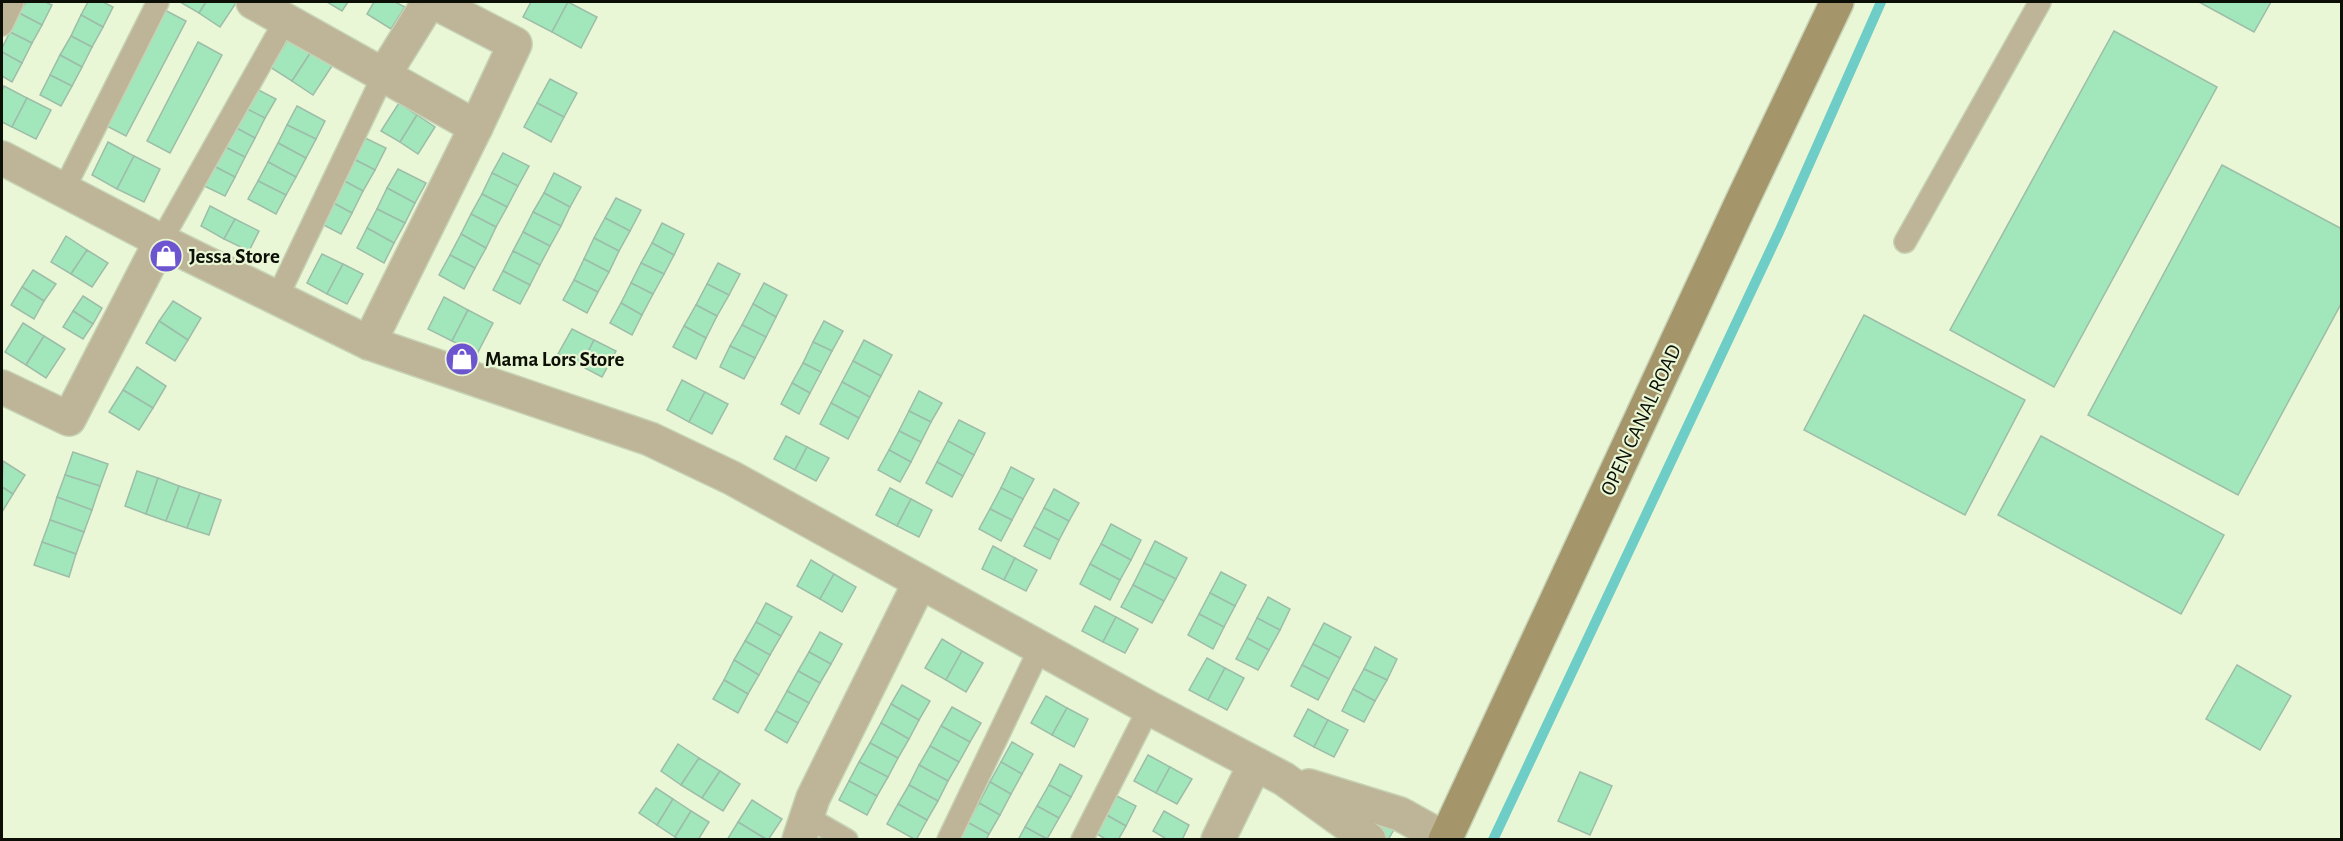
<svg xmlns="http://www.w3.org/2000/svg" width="2343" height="841" viewBox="0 0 2343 841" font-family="'Alegreya Sans',sans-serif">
<rect width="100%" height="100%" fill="#eaf7d6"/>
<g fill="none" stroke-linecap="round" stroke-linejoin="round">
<path stroke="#6ecdc6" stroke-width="10" d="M1493 840 1779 232 1881 2"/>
</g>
<g fill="#a2e6bc" stroke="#9dbda8" stroke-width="1.5">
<path d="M26 2H45L52 5 42 25 19 13Z"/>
<path d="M88 2H103L113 7 103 27 81 15Z"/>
<path d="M180 2H206L199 13Z"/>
<path d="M206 2H233L236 3 220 27 199 13Z"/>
<path d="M327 2H348L342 11Z"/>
<path d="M374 2H395L405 7 391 29 367 14Z"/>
<path d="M531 2H568L552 32 523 17Z"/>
<path d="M568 2 597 17 581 48 552 32Z"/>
<path d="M2199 2H2271L2254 32Z"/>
<path d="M159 7 186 21 126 136 99 122Z"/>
<path d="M19 13 42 25 32 43 10 32Z"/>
<path d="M81 15 103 27 92 47 71 36Z"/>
<path d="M2114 31 2217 87 2054 387 1950 330Z"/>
<path d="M10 32 32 43 22 63 2 52V48Z"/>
<path d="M71 36 92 47 82 67 60 55Z"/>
<path d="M289 38 311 52 292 81 270 67Z"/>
<path d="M198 42 222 55 170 153 147 141Z"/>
<path d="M2 52 22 63 12 82 2 76Z"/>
<path d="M311 52 332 66 313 95 292 81Z"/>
<path d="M60 55 82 67 72 86 50 75Z"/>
<path d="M50 75 72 86 61 106 40 95Z"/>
<path d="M550 79 577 93 564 117 537 103Z"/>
<path d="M249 85 276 99 265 118 239 105Z"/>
<path d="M4 86 27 98 12 127 2 122V91Z"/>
<path d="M27 98 51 110 36 139 12 127Z"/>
<path d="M399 103 417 115 400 142 381 131Z"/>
<path d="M537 103 564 117 551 142 524 127Z"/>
<path d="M239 105 265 118 255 138 229 124Z"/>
<path d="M297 106 325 121 316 139 287 125Z"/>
<path d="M417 115 435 127 418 154 400 142Z"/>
<path d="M229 124 255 138 245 157 219 144Z"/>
<path d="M287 125 316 139 306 158 278 143Z"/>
<path d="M359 135 386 148 375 170 348 156Z"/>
<path d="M108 142 134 156 117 189 92 175Z"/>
<path d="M278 143 306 158 296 177 268 162Z"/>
<path d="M219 144 245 157 235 177 208 163Z"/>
<path d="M503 153 529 166 518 186 492 173Z"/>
<path d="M134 156 160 169 144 202 117 189Z"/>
<path d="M348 156 375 170 363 191 337 177Z"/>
<path d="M268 162 296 177 286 195 258 181Z"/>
<path d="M208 163 235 177 225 196 198 183Z"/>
<path d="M2222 165 2342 229V302L2238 495 2088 415Z"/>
<path d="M398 169 426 183 415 203 387 188Z"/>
<path d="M492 173 518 186 507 207 482 194Z"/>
<path d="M554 173 581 187 570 207 544 193Z"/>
<path d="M337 177 363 191 352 213 326 199Z"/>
<path d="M258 181 286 195 276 214 248 199Z"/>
<path d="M387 188 415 203 405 223 377 209Z"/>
<path d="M544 193 570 207 561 226 533 212Z"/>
<path d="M482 194 507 207 496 227 471 214Z"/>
<path d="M616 198 641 210 630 231 605 218Z"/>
<path d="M326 199 352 213 341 234 314 220Z"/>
<path d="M210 206 235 219 224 239 201 226Z"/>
<path d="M377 209 405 223 394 243 367 228Z"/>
<path d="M533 212 561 226 550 246 523 232Z"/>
<path d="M471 214 496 227 486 248 461 234Z"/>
<path d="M605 218 630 231 619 251 594 238Z"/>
<path d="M235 219 259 231 249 251 224 239Z"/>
<path d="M662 223 684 234 674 255 652 243Z"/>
<path d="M367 228 394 243 384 263 357 248Z"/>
<path d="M523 232 550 246 540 265 513 251Z"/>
<path d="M461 234 486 248 475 268 450 255Z"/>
<path d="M66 236 87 250 71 274 51 262Z"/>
<path d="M594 238 619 251 609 272 584 259Z"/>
<path d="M652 243 674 255 664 274 641 263Z"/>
<path d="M87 250 108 263 92 287 71 274Z"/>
<path d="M513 251 540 265 530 285 503 271Z"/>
<path d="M322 254 343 264 327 294 307 283Z"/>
<path d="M450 255 475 268 464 289 439 275Z"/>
<path d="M584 259 609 272 598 292 574 280Z"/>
<path d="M641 263 664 274 653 294 631 283Z"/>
<path d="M718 263 740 274 729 295 707 284Z"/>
<path d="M343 264 363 274 347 304 327 294Z"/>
<path d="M33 270 56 284 44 301 22 287Z"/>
<path d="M503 271 530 285 520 304 493 290Z"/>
<path d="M574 280 598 292 587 313 563 300Z"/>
<path d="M631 283 653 294 642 315 621 303Z"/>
<path d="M764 283 787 295 776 317 753 304Z"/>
<path d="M707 284 729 295 717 316 696 305Z"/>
<path d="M22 287 44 301 34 319 11 305Z"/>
<path d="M83 296 102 308 93 324 73 311Z"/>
<path d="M444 297 468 310 452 341 428 329Z"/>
<path d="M173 301 201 318 188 340 159 321Z"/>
<path d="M621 303 642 315 632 335 610 323Z"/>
<path d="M753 304 776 317 766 337 742 325Z"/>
<path d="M696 305 717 316 706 338 684 326Z"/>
<path d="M468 310 493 323 477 354 452 341Z"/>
<path d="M73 311 93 324 83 339 63 327Z"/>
<path d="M1864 315 2025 400 1965 515 1804 430Z"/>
<path d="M159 321 188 340 175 361 146 343Z"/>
<path d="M824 321 843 331 832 351 813 342Z"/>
<path d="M23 323 44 336 26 365 5 352Z"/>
<path d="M742 325 766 337 755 358 730 346Z"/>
<path d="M684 326 706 338 696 359 673 347Z"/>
<path d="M572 329 594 340 581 366 558 354Z"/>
<path d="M44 336 65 349 46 378 26 365Z"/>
<path d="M594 340 616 351 602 377 581 366Z"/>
<path d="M864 340 892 355 881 376 853 361Z"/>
<path d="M813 342 832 351 821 372 803 363Z"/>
<path d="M730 346 755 358 744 379 720 367Z"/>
<path d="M853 361 881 376 870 397 842 382Z"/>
<path d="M803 363 821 372 810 393 792 383Z"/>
<path d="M137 367 166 386 153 408 123 390Z"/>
<path d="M682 380 705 392 689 422 667 410Z"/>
<path d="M842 382 870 397 859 418 831 403Z"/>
<path d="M792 383 810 393 799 414 781 404Z"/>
<path d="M123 390 153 408 139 430 109 412Z"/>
<path d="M919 391 942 403 931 422 909 411Z"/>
<path d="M705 392 728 404 712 434 689 422Z"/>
<path d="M831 403 859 418 848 439 820 424Z"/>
<path d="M909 411 931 422 921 442 899 431Z"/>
<path d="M959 420 985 433 974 455 948 441Z"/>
<path d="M899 431 921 442 911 462 889 450Z"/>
<path d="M786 436 807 447 795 470 774 459Z"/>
<path d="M2041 436 2224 535 2181 614 1998 515Z"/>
<path d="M948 441 974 455 963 476 937 462Z"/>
<path d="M807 447 829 458 816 481 795 470Z"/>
<path d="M889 450 911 462 900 482 878 470Z"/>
<path d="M73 452 108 464 100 486 65 475Z"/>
<path d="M3 461 25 475 13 494 2 487Z"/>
<path d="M937 462 963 476 952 497 926 483Z"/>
<path d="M1011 467 1034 479 1023 499 1001 488Z"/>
<path d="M137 471 158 478 146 514 125 506Z"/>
<path d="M65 475 100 486 92 510 57 497Z"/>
<path d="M158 478 179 486 166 521 146 514Z"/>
<path d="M179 486 200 493 187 528 166 521Z"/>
<path d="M2 487 13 494 2 512Z"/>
<path d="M890 488 911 499 897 526 876 515Z"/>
<path d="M1001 488 1023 499 1012 520 990 509Z"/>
<path d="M1054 489 1079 503 1069 521 1044 508Z"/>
<path d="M200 493 221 500 209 535 187 528Z"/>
<path d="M57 497 92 510 84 532 50 520Z"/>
<path d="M911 499 932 510 919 537 897 526Z"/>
<path d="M1044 508 1069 521 1059 540 1034 527Z"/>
<path d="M990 509 1012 520 1001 541 979 529Z"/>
<path d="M50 520 84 532 76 554 42 542Z"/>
<path d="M1111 524 1141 540 1131 560 1101 544Z"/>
<path d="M1034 527 1059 540 1050 559 1024 546Z"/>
<path d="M1155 541 1187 558 1176 579 1144 563Z"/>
<path d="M42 542 76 554 69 577 34 565Z"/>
<path d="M1101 544 1131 560 1120 580 1090 564Z"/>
<path d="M993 546 1015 558 1004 580 982 569Z"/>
<path d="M1015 558 1037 570 1026 591 1004 580Z"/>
<path d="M811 560 834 574 820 599 797 586Z"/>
<path d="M1144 563 1176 579 1164 601 1133 585Z"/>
<path d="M1090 564 1120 580 1110 600 1080 584Z"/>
<path d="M1221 572 1246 585 1235 606 1210 593Z"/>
<path d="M834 574 856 587 842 612 820 599Z"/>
<path d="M1133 585 1164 601 1152 623 1121 607Z"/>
<path d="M1210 593 1235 606 1224 627 1199 614Z"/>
<path d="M1268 597 1290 609 1280 630 1257 618Z"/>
<path d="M766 603 792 617 781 636 756 622Z"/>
<path d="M1095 606 1116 617 1103 642 1082 631Z"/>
<path d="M1199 614 1224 627 1213 649 1188 635Z"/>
<path d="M1116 617 1138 629 1125 653 1103 642Z"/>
<path d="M1257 618 1280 630 1269 650 1247 638Z"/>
<path d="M756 622 781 636 770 655 745 641Z"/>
<path d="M1324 623 1351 637 1340 658 1313 644Z"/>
<path d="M820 632 842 644 831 664 809 652Z"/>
<path d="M1247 638 1269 650 1258 670 1236 659Z"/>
<path d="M942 639 962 651 946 680 925 668Z"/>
<path d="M745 641 770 655 759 675 734 660Z"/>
<path d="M1313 644 1340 658 1329 679 1302 665Z"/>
<path d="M1375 647 1397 659 1387 680 1364 669Z"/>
<path d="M962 651 983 663 966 692 946 680Z"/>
<path d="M809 652 831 664 820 683 798 671Z"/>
<path d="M1207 658 1225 668 1208 700 1189 690Z"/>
<path d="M734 660 759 675 748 694 724 680Z"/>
<path d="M1302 665 1329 679 1318 700 1291 686Z"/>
<path d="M2237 665 2291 696 2260 750 2206 719Z"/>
<path d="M1225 668 1244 678 1227 710 1208 700Z"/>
<path d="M1364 669 1387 680 1375 701 1353 689Z"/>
<path d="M798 671 820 683 809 703 787 691Z"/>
<path d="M724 680 748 694 738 713 713 699Z"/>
<path d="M902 685 930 701 919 720 891 704Z"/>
<path d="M1353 689 1375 701 1364 722 1342 711Z"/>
<path d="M787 691 809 703 798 723 776 711Z"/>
<path d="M1046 696 1067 708 1052 735 1031 723Z"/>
<path d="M891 704 919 720 909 739 881 723Z"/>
<path d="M952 707 981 723 970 742 941 726Z"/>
<path d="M1067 708 1088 719 1074 747 1052 735Z"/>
<path d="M1308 709 1328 720 1314 747 1294 736Z"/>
<path d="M776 711 798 723 787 743 765 730Z"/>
<path d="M1328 720 1348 730 1334 757 1314 747Z"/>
<path d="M881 723 909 739 898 758 870 743Z"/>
<path d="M941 726 970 742 959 762 930 746Z"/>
<path d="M1012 742 1033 754 1022 774 1001 762Z"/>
<path d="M870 743 898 758 888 777 859 762Z"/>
<path d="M678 744 699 758 681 785 661 771Z"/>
<path d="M930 746 959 762 948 781 919 765Z"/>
<path d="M1148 755 1170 767 1156 793 1134 781Z"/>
<path d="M699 758 720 771 702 798 681 785Z"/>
<path d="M859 762 888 777 877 796 849 781Z"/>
<path d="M1001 762 1022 774 1011 794 990 782Z"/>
<path d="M1060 764 1082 776 1071 797 1049 785Z"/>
<path d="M919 765 948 781 938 801 909 785Z"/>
<path d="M1170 767 1192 779 1177 804 1156 793Z"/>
<path d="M720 771 740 784 723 811 702 798Z"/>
<path d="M1580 772 1612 786 1590 835 1558 821Z"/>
<path d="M849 781 877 796 867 815 839 800Z"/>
<path d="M990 782 1011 794 1000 815 979 803Z"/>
<path d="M909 785 938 801 927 820 898 804Z"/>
<path d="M1049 785 1071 797 1059 818 1037 806Z"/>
<path d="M656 788 673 799 657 825 639 813Z"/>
<path d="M1113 794 1136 806 1126 826 1103 813Z"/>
<path d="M673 799 691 811 675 837 657 825Z"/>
<path d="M752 800 782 819 768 840 738 822Z"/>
<path d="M979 803 1000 815 989 834 967 822Z"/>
<path d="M898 804 927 820 916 840 887 824Z"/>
<path d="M1037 806 1059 818 1047 839 1025 827Z"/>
<path d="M691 811 709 822 698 840H679L675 837Z"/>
<path d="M1164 811 1189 825 1182 840H1168L1153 831Z"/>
<path d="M1103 813 1126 826 1118 840H1107L1092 831Z"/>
<path d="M1376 814 1396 826 1388 840 1367 827Z"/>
<path d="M738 822 767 840H727Z"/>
<path d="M967 822 989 834 986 840H958Z"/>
<path d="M1025 827 1047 839V840H1018Z"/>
</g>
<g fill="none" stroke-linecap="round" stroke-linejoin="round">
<defs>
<g id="lane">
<path d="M2 25 13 2"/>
<path d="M63 191 158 2"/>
<path d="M161 241 285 21"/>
<path d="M1905 242 2040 2"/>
<path d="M277 298 383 76"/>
<path d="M807 817 847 840"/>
<path d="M948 840 1040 648"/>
<path d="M1082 840 1149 708"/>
</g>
<g id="street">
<path d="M253 2 476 127"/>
<path d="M383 76 429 2"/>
<path d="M2 158 161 241 369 343 650 439 732 478 1149 708 1284 779 1369 840"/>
<path d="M369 343 476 127 515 44 434 2"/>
<path d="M2 387 69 419 161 241"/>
<path d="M1309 786 1400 814 1447 840"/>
<path d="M799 840 813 798 920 582"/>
<path d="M1218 840 1255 764"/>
</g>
<path id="secondary" d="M1445 840 1744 197 1837 2"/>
</defs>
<use href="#lane" stroke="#c6d2b5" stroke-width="24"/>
<use href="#street" stroke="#c6d2b5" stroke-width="36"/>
<use href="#secondary" stroke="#c6d2b5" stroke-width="36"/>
<use href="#lane" stroke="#beb497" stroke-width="21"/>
<use href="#street" stroke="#beb497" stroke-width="33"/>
<use href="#secondary" stroke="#a4956a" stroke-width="33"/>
</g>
<defs>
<symbol id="shop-disc" viewBox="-11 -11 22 22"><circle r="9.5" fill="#6d55cf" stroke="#eaf7d6"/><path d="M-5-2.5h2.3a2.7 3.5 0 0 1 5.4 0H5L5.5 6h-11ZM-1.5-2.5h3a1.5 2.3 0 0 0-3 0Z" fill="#fff"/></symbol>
</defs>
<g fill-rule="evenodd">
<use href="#shop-disc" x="147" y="237" width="38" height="38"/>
<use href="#shop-disc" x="443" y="340" width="38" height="38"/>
</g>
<g text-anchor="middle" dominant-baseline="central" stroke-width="4.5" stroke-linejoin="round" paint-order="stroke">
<g font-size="21" font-weight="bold" fill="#0c0f05" stroke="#eaf7d6" text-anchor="start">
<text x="189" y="256">Jessa Store</text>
<text x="485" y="359">Mama Lors Store</text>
</g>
<g font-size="21" fill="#0c0f05" stroke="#eaf7d6">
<text transform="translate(1641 420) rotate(-65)">OPEN CANAL ROAD</text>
</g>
</g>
<rect width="2343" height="841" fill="none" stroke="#0c0f05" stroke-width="6"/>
</svg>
